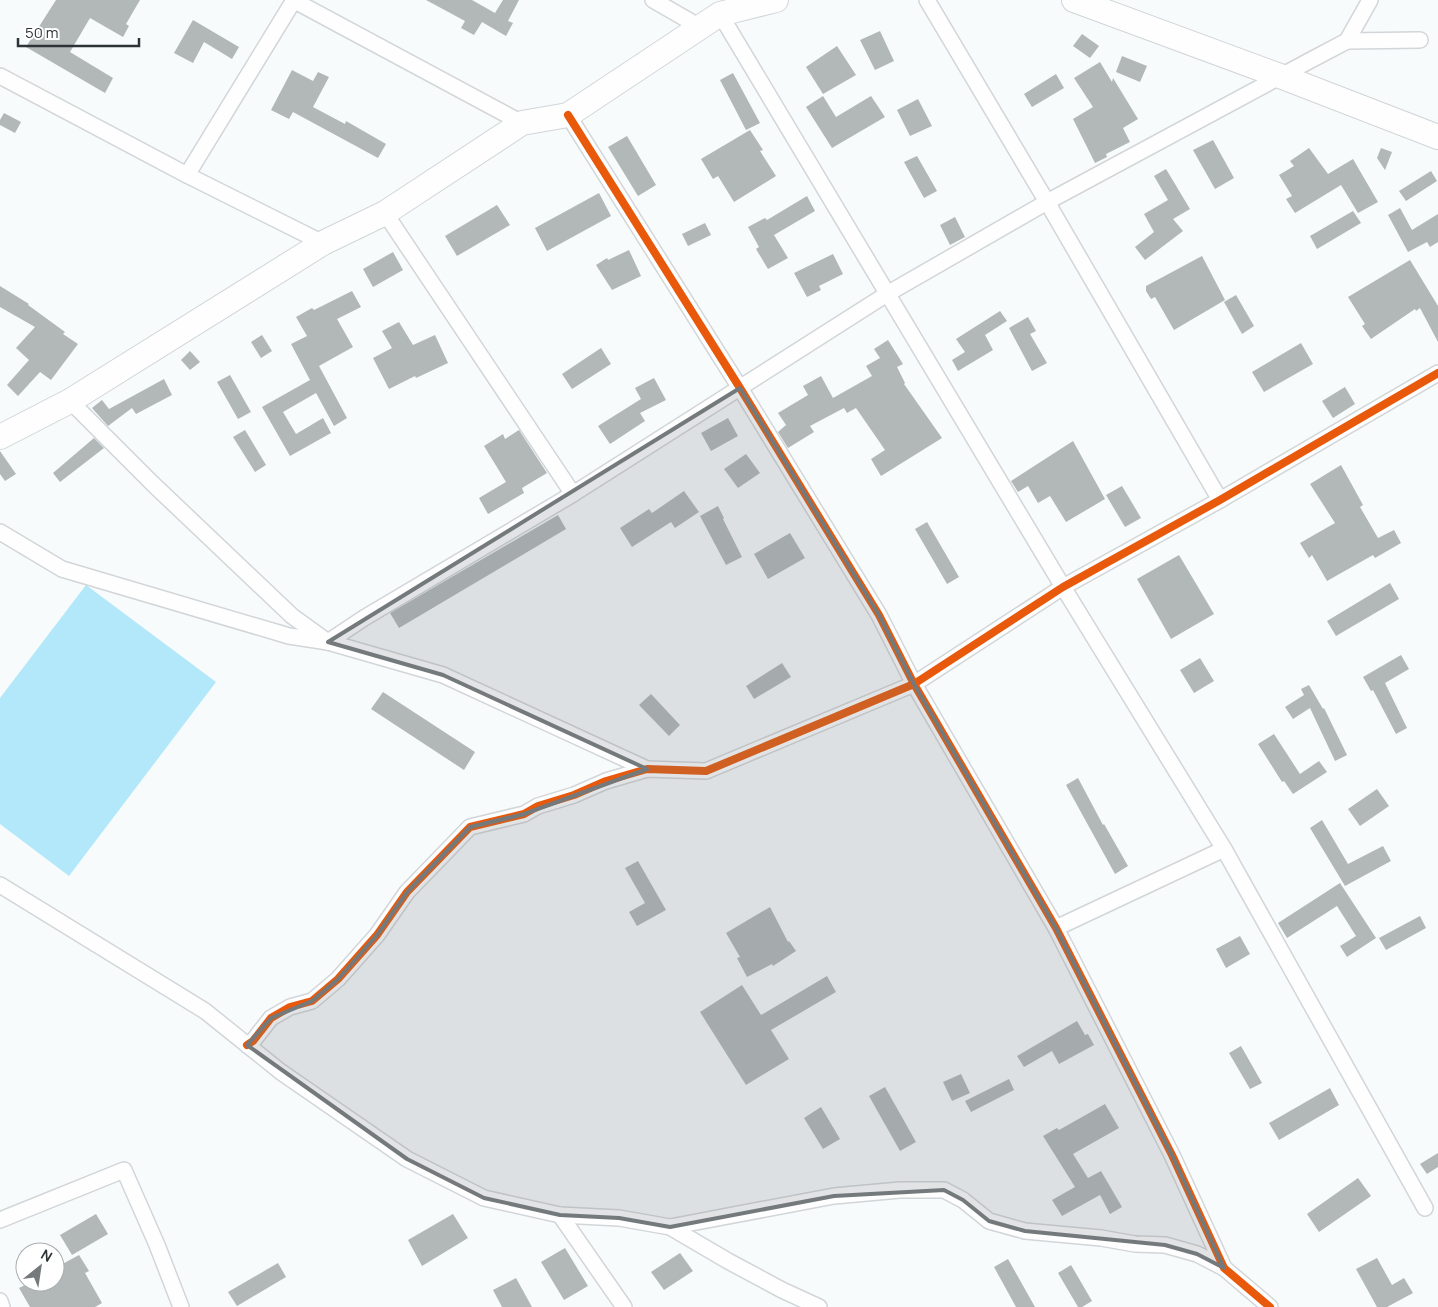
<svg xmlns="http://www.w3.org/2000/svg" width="1438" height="1307" viewBox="0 0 1438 1307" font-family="Manrope,sans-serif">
<rect width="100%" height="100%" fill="#f7fbfc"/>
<path fill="#b3e8fb" d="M86 585 216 682 69 876 0 824V698Z"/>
<g fill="#b2b7b8">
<path d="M56 0H140L126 24 129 26 123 37 90 18 70 52 113 78 105 93 26 47Z"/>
<path d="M426 0H472L495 13 503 0H519L508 21 513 23 506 36 482 22 474 35 461 28 465 21Z"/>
<path d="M193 20 239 47 232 59 204 42 193 63 174 53Z"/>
<path d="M880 31 894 61 875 70 860 40Z"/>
<path d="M1082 34 1099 46 1090 58 1073 46Z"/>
<path d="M837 46 856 75 823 94 806 67Z"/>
<path d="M1122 56 1147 66 1140 82 1116 72Z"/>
<path d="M1100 62 1112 82 1113 78 1138 119 1123 128 1130 142 1106 154 1107 157 1095 163 1073 119 1093 107 1074 78Z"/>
<path d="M292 70 313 81 318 72 329 77 313 107 345 124 346 121 386 144 378 158 293 112 289 119 271 110Z"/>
<path d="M733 73 760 123 746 130 720 80Z"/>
<path d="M1056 74 1064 88 1032 107 1024 94Z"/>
<path d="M823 96 836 117 871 96 885 117 832 148 806 107Z"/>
<path d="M918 99 932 126 910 136 897 110Z"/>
<path d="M4 113 21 122 15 133 0 125V120Z"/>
<path d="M750 130 763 150 760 151 776 176 734 202 718 176 713 179 701 159Z"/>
<path d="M627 136 656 185 638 196 608 147Z"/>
<path d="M1213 140 1234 178 1215 189 1193 150Z"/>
<path d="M1309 148 1328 174 1353 159 1378 202 1358 213 1341 185 1295 213 1286 199 1292 196 1279 175 1294 166 1290 161Z"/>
<path d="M1381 148 1392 152 1385 170 1377 158Z"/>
<path d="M917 156 937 191 924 198 904 162Z"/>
<path d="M1166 169 1190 209 1173 219 1183 231 1145 260 1135 247 1154 232 1144 214 1168 200 1154 176Z"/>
<path d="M1431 171 1437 181 1406 201 1399 191Z"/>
<path d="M599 193 611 216 547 251 535 228Z"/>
<path d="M807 196 815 211 774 235 788 258 768 269 756 249 759 247 748 227 765 218 767 220Z"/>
<path d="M497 205 510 225 457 256 445 236Z"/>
<path d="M1400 208 1412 230 1438 214V242L1430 247 1427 242 1408 252 1388 215Z"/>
<path d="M1353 211 1361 223 1317 249 1310 236Z"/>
<path d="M955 217 965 237 950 245 940 225Z"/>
<path d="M705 223 711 235 688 246 682 234Z"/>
<path d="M629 250 641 276 612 290 596 265 607 258 608 260Z"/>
<path d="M393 252 403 270 373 287 363 269Z"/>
<path d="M833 254 843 274 819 286 821 290 807 297 794 273Z"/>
<path d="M1202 256 1225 300 1174 330 1155 297 1151 299 1146 291V286Z"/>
<path d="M1410 260 1438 306V342L1420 308 1416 311 1415 309 1371 339 1362 326 1365 324 1348 297Z"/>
<path d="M0 286 29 304 28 305 65 332 63 334 78 344 51 380 40 372 18 396 7 385 29 360 16 348 35 327 0 307Z"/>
<path d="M352 291 361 307 337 319 353 347 319 366 347 418 334 426 316 393 283 412 296 434 323 418 331 433 290 456 262 407 310 380 291 344 307 336 296 317 312 308 314 310Z"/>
<path d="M1236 295 1254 326 1242 334 1224 302Z"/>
<path d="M1000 311 1007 321 985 335 993 350 958 371 952 360 965 352 956 339Z"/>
<path d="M1028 317 1036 331 1030 334 1047 363 1032 371 1009 328Z"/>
<path d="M399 322 413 345 435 335 448 363 416 378 415 376 389 389 373 358 392 348 382 331Z"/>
<path d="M262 335 272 351 261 358 251 342Z"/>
<path d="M888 340 903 364 897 367 905 383 904 384 942 438 881 476 871 459 885 450 856 408 847 413 844 408 810 426 814 432 788 448 778 432 786 425 778 413 808 395 803 386 821 376 833 398 872 376 866 366 880 358 874 349Z"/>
<path d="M1301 343 1313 364 1264 392 1252 372Z"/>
<path d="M601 348 611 364 572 389 562 374Z"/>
<path d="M190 351 200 362 190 370 181 360Z"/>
<path d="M230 375 251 412 238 419 217 382Z"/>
<path d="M654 378 666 400 640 413 645 421 610 444 598 426 641 399 635 388Z"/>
<path d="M164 379 172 395 136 414 132 408 108 426 92 408 102 400 109 409Z"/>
<path d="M1345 387 1355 404 1333 418 1322 401Z"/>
<path d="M728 418 738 436 711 451 701 433Z"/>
<path d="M245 430 266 465 255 472 233 437Z"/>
<path d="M519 430 547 473 522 488 524 493 488 514 479 498 506 482 484 446 503 434 505 439Z"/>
<path d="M94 438 104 448 60 482 53 473Z"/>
<path d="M1073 441 1105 499 1066 522 1050 496 1038 503 1028 486 1018 492 1011 481Z"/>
<path d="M0 451 16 474 5 481 0 474Z"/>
<path d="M746 454 760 473 738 488 724 469Z"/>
<path d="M1341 465 1363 505 1360 507 1378 538 1394 530 1401 543 1375 558 1373 555 1327 581 1312 555 1309 558 1300 543 1335 523 1310 484Z"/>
<path d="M1122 486 1141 518 1125 527 1106 495Z"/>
<path d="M684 491 699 512 675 528 671 522 632 547 620 528 649 509 652 513Z"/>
<path d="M718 506 724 518 723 519 742 557 726 565 700 516Z"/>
<path d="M558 515 566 529 399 628 390 613Z"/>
<path d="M927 522 959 577 947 584 915 529Z"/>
<path d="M790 533 805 558 768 579 754 554Z"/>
<path d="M1179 555 1214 614 1171 639 1137 579Z"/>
<path d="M1390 583 1399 599 1336 636 1327 621Z"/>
<path d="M1401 655 1409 669 1385 683 1407 728 1396 734 1373 690 1371 691 1363 677Z"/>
<path d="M1200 658 1214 681 1194 693 1180 670Z"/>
<path d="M782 663 791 677 754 699 746 686Z"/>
<path d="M1309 685 1323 709 1324 708 1347 755 1335 761 1310 708 1293 719 1285 707 1304 695 1301 689Z"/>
<path d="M383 692 475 752 464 770 371 709Z"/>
<path d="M651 694 680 725 669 736 639 705Z"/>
<path d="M1274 734 1300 774 1319 761 1327 772 1293 794 1284 781 1282 782 1258 744Z"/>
<path d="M1078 778 1103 825 1104 824 1128 866 1115 874 1066 785Z"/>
<path d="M1377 789 1389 806 1360 826 1348 809Z"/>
<path d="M1322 820 1348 864 1383 846 1391 861 1345 886 1310 828Z"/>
<path d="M638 861 666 910 637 926 629 912 645 903 625 868Z"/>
<path d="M1340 883 1376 938 1347 957 1340 946 1356 936 1337 906 1287 938 1278 923Z"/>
<path d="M770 907 788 942 789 941 796 951 773 966 772 964 747 977 737 958 740 957 726 933Z"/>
<path d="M1420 916 1426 928 1386 950 1379 938Z"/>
<path d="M1240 936 1250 954 1226 968 1216 949Z"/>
<path d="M827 976 836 992 771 1030 789 1059 746 1085 700 1012 742 985 761 1015Z"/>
<path d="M1077 1021 1085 1035 1088 1034 1094 1045 1059 1064 1052 1051 1024 1067 1017 1056Z"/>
<path d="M1241 1046 1262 1083 1250 1089 1229 1053Z"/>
<path d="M961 1074 970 1093 952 1101 943 1082Z"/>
<path d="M1009 1079 1014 1090 971 1112 965 1101Z"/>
<path d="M885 1087 916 1142 900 1151 869 1096Z"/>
<path d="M1330 1088 1339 1105 1279 1140 1269 1123Z"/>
<path d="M1105 1104 1119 1128 1073 1154 1088 1178 1101 1171 1122 1207 1110 1214 1100 1195 1062 1216 1052 1200 1075 1187 1043 1136 1057 1128 1059 1130Z"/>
<path d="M821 1107 840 1139 823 1149 804 1118Z"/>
<path d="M1438 1153V1167L1427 1174 1420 1164Z"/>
<path d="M1358 1178 1371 1196 1319 1232 1307 1214Z"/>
<path d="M96 1214 108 1234 72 1255 60 1235Z"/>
<path d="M453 1214 468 1238 422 1266 408 1240Z"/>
<path d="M565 1248 588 1286 564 1300 541 1262Z"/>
<path d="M680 1253 693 1271 664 1290 651 1272Z"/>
<path d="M79 1255 89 1271 85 1273 102 1303 95 1307H30L19 1288 31 1282H55V1268Z"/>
<path d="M1377 1258 1392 1285 1404 1278 1413 1293 1387 1307H1377L1356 1269Z"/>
<path d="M1008 1259 1035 1307H1016L994 1267Z"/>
<path d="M278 1263 286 1277 237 1306 228 1292Z"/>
<path d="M1071 1265 1092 1301 1082 1307H1078L1058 1273Z"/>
<path d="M516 1278 532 1307H502L493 1290Z"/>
</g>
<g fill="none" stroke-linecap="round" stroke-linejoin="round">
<defs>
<g id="minor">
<path d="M293 0 522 123"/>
<path d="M653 0 700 27"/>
<path d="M927 0 1047 202 1220 500"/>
<path d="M720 14 1063 587 1224 849 1425 1208"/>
<path d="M1347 41 1370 0"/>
<path d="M0 76 187 175 323 243"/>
<path d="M568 115 740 388 879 615 914 684 1056 928 1172 1155 1224 1268 1270 1307"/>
<path d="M187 175 294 0"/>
<path d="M385 213 573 494 887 294 1047 202 1309 61 1347 41 1420 40"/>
<path d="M70 401 153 484 292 616 328 642 364 618 573 494"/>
<path d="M0 532 62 569 289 636 328 642 443 675 647 769"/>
<path d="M0 885 205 1011 281 1072 407 1159 484 1198 560 1215 619 1218 670 1227 728 1261 782 1290 819 1307"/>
<path d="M1056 928 1224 849"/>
<path d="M247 1045 253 1041 271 1018 290 1007 312 1001 338 979 377 935 407 892 470 827 524 814 538 806 574 795 606 781 647 769 706 771 914 684 1063 587 1220 500 1438 373"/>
<path d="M560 1215 624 1307"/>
<path d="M0 1220 124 1170 157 1245 181 1307"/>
<path d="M670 1227 834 1196 900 1190H944L963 1200 989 1221 1025 1231 1101 1238 1135 1244 1165 1245 1197 1254 1224 1268"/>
<path d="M0 1301 2 1307"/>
</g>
<g id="primary">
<path d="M1074 0 1280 76 1438 137"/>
<path d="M0 437 70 401 323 243 385 213 522 123 568 115 720 14 776 0"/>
</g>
</defs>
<use href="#minor" stroke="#d2d6d8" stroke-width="18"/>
<use href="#primary" stroke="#d2d6d8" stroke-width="26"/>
<use href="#minor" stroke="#fefeff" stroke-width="15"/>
<use href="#primary" stroke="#fefeff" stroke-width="24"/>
<defs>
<g id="cycleway">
<path d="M568 115 740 388 879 615 914 684 1056 928 1172 1155 1224 1268 1270 1307"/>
<path d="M247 1045 253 1041 271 1018 290 1007 312 1001 338 979 377 935 407 892 470 827 524 814 538 806 574 795 606 781 647 769 706 771 914 684 1063 587 1220 500 1438 373"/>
</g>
</defs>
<use href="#cycleway" stroke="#fff" stroke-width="11"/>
<use href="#cycleway" stroke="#e8590c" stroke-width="8"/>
</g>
<path fill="#747a7b" fill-opacity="0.2" stroke="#747a7b" stroke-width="4" stroke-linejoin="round" d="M740 388 879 615 914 684 1056 928 1172 1155 1224 1268 1197 1254 1165 1245 1025 1231 989 1221 963 1200 944 1190 834 1196 670 1227 619 1218 560 1215 484 1198 407 1159 247 1045 271 1018 312 1001 338 979 377 935 407 892 470 827 524 814 647 769 443 675 328 642Z"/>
<g transform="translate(40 1267) rotate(30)"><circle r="24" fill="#ffffff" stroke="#abaeaf"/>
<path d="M0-4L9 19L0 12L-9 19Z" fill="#747a7b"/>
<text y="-8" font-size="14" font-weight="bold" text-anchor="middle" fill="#2e3436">N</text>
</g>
<path d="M18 38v8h121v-8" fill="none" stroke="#2e3436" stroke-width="2.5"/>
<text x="25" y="38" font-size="15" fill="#2e3436" stroke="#ffffff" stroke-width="4" paint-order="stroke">50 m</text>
</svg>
